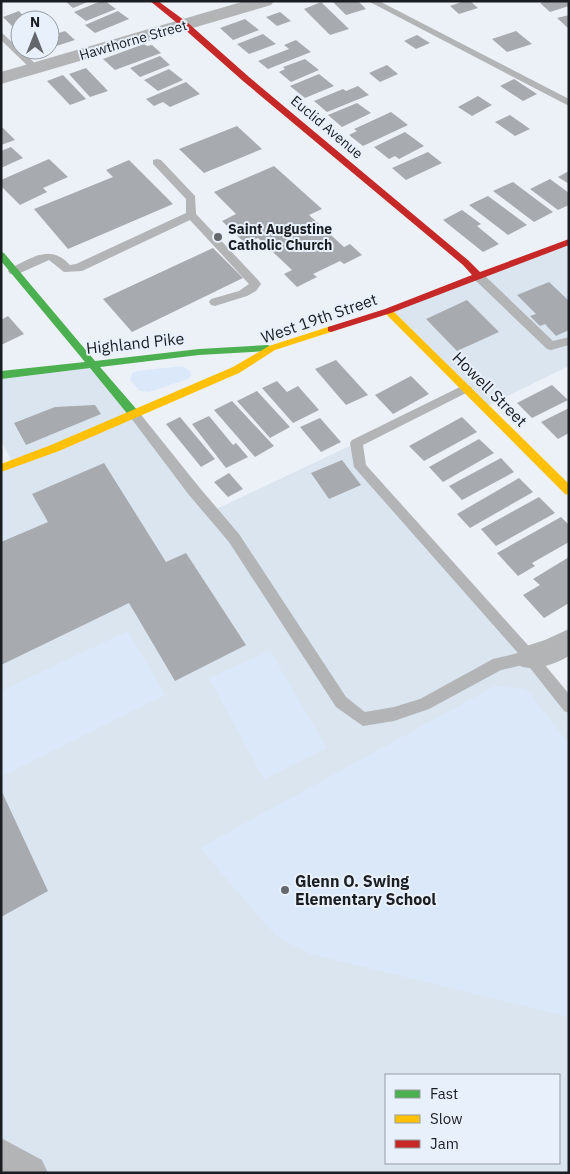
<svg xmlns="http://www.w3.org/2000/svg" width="570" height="1174" viewBox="0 0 570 1174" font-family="'IBM Plex Sans',sans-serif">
<rect width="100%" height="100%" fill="#ecf1f7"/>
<g fill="#dbe5f0" fill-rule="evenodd">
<path d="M569 242V366L485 407 388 311Z"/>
<path d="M92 363 212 511 356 443 360 467 569 706V1173H29L1 1156V468L13 464 1 440V375ZM386 1075H559V1163H386Z"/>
</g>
<g fill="#dbe8fa">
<path d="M182 366 190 371 191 376 188 379 149 392 140 391 130 380 132 373 137 371Z"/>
<path d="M128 631 165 695 1 777V691Z"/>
<path d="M270 651 327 748 264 779 209 678Z"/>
<path d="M495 686 526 689 569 744V1017L311 954 276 936 200 848Z"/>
</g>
<g fill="#a7abaf">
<path d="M65 1H90L73 8Z"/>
<path d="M101 1H105L116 9 86 21 74 12Z"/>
<path d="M332 1H358L366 9 346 15Z"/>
<path d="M464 1H470L478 8 459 14 450 6Z"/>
<path d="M546 1H569V6L550 12 540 3Z"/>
<path d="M321 2 349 29 330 35 304 9Z"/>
<path d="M19 11 27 20H20V28L16 30 3 17Z"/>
<path d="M118 11 129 19 95 33 85 25Z"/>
<path d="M280 12 291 21 277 26 266 17Z"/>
<path d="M569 15V29L557 18Z"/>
<path d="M245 19 259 30 233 40 220 28Z"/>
<path d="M65 31 75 40 50 48V36Z"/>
<path d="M516 31 532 44 507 52 492 39Z"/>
<path d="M263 34 276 44 249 54 237 44Z"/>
<path d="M417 35 430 43 416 49 404 41Z"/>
<path d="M296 40 311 52 268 69 258 61 289 49 284 45Z"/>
<path d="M144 44 147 46 152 45 161 53 115 70 103 59Z"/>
<path d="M160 56 170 65 140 77 130 68Z"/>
<path d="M305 59 319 70 291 82 279 72 285 69 283 67Z"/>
<path d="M387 65 398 74 380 82 369 73Z"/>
<path d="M86 68 108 91 90 97 69 74Z"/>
<path d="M169 69 183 80 158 91 144 80Z"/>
<path d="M319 74 334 86 305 98 290 86Z"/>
<path d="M63 75 86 99 70 105 47 81Z"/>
<path d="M514 79 537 94 523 101 500 86Z"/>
<path d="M186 82 200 94 170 107 163 102 154 106 146 99Z"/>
<path d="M358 86 369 95 327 112 314 101 343 89 346 91Z"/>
<path d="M478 96 492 105 472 116 458 107Z"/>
<path d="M357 103 371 113 342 127 328 115Z"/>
<path d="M391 112 408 125 363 146 349 135 357 131 354 129Z"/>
<path d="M510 115 530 129 515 136 495 122Z"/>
<path d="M237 126 262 149 204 173 179 149Z"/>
<path d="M1 128H3L15 140 1 145Z"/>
<path d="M405 132 424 146 399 159 395 156 389 159 374 147Z"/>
<path d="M11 147 23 158 1 168V151Z"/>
<path d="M428 152 442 163 406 180 392 168Z"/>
<path d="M49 159 68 177 43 188 47 192 20 205 1 186V180Z"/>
<path d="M129 160 173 204 68 249 34 209 113 177 106 170Z"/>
<path d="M274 166 322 209 309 215 344 247 350 244 362 255 344 264 340 261 313 274 317 277 297 287 284 274 292 270 258 238 246 244 222 221 236 214 214 192Z"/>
<path d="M569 171V184L558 177Z"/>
<path d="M550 179 569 193V205L558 210 530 189Z"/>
<path d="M513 182 553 212 534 222 493 191Z"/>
<path d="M488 196 527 225 508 235 469 205Z"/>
<path d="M462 210 481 224 477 226 499 244 483 252 443 220Z"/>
<path d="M213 248 243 278 132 332 103 299Z"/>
<path d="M549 282 569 301V330L556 336 545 324 540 326 530 316 536 314 517 295Z"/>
<path d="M467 300 499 332 457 351 426 319Z"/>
<path d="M8 316 24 334 1 345V320Z"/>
<path d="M336 360 368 395 346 405 315 369Z"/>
<path d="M411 376 429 394 393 414 375 395Z"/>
<path d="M277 381 287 392 298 386 319 410 293 423 262 388Z"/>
<path d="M552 385 568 400 532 418 517 403Z"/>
<path d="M257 391 290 427 270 438 237 401Z"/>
<path d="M232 401 274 446 255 457 214 410Z"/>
<path d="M95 405 101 414 26 445 14 423 55 407Z"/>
<path d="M569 408V433L558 439 541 422Z"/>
<path d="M209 416 233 445 236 443 248 457 226 468 192 424Z"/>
<path d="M180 417 215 459 201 467 166 424Z"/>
<path d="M462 417 477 432 424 461 409 446Z"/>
<path d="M320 418 341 442 321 452 300 427Z"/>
<path d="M479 439 494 453 443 482 429 467Z"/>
<path d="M501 458 514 472 462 500 449 486Z"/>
<path d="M342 460 361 485 329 499 311 473Z"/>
<path d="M104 463 166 562 186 553 246 645 175 681 129 603 1 665V542L48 522 32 494Z"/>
<path d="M229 473 243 489 228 497 214 482Z"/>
<path d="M519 478 533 492 470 528 457 514Z"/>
<path d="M539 497 555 513 496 546 481 529Z"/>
<path d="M561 517 569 525V542L532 563 535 566 518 576 497 553Z"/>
<path d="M569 557V603L544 618 523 595 540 585 533 579Z"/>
<path d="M1 790 48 891 1 917Z"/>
</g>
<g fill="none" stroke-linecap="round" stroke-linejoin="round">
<g fill="#b2b4b6" fill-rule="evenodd">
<path d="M368 1H379L569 99V106Z"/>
<path d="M1 32 38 66V70H32L1 40Z"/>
<path d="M157 159 161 160 195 196 196 214 259 281 261 284 256 291 247 296 215 306 211 305 209 302 211 299 239 291 249 284 190 220 82 271 64 272 49 260 18 274H10L8 271 10 268C34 258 49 243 70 265L76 264 186 213V199L153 164V160Z"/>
<path d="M479 273 483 274 553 341 569 337V345L551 350 547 349 475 280 473 277Z"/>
<path d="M466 384 472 388 470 391 363 445 366 465 535 653 569 694V713L564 711 527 664 501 670 429 709 394 721 363 726 336 707 229 542 189 495 128 414 130 411H138L199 487 239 534 346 697 365 712 394 707 420 699 493 659 518 653 354 467 350 443 352 440Z"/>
</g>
<g fill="#b2b4b6" fill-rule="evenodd">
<path d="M245 1H274L271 5 1 84V72Z"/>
<path d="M569 629V656C555 664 535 672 520 666L516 657 520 648 545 640Z"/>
<path d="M1 1138 42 1160 48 1173H1Z"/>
</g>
<path fill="#4caf50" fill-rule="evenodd" d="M1 252 4 253 95 361 199 349 268 345 273 348 268 351 199 355 100 367 138 411 139 414 134 418 130 417 90 368 1 379V371L85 362 1 261Z"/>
<g fill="#ffc107" fill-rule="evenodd">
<path d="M388 308 391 309 569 484V495L565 494 385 313 383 311Z"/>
<path d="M331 326 336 329 334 331 275 350 239 373 59 451 1 472V464L51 445 233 367 269 346Z"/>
</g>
<path fill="#c62828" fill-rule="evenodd" d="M150 1H158L188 23 249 77 469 261 480 272 569 239V245L391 313 331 332 328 331V327L385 309 472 275 463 265 243 81 182 27Z"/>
</g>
<g fill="#64676c" stroke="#e8f0fb" stroke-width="2">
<circle cx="218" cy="237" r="5"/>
<circle cx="285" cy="890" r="5"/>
</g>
<g text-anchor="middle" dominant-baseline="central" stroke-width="4" stroke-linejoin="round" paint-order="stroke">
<g font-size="14" fill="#1a1d21" stroke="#e8f0fb">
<text transform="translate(133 40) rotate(-16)">Hawthorne Street</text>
<text transform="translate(327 127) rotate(40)">Euclid Avenue</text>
</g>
<g font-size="14" font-weight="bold" fill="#1a1d21" stroke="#e8f0fb" text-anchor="start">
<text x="228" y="229">Saint Augustine<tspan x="228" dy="16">Catholic Church</tspan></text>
</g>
<g font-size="16" fill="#1a1d21" stroke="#e8f0fb">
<text transform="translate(319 318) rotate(-19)">West 19th Street</text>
<text transform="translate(135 343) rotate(-6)">Highland Pike</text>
<text transform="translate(490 389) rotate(45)">Howell Street</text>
</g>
<g font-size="16" font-weight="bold" fill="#1a1d21" stroke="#e8f0fb" text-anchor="start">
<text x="295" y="881">Glenn O. Swing<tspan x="295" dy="18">Elementary School</tspan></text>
</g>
</g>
<rect width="570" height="1174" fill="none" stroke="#1a1d21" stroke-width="5"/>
<rect x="385" y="1074" width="175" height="90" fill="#e8f0fb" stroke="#969ca4"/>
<rect x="395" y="1090" width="25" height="8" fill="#4caf50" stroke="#969ca4"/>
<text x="430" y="1099" font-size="15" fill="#1a1d21">Fast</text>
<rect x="395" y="1115" width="25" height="8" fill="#ffc107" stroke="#969ca4"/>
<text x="430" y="1124" font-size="15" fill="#1a1d21">Slow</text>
<rect x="395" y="1140" width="25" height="8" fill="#c62828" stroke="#969ca4"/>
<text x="430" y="1149" font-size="15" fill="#1a1d21">Jam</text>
<g transform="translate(35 35)"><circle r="24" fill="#e8f0fb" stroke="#969ca4"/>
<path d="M0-4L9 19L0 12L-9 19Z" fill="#64676c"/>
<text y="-8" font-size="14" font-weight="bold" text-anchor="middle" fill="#1a1d21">N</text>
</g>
</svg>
